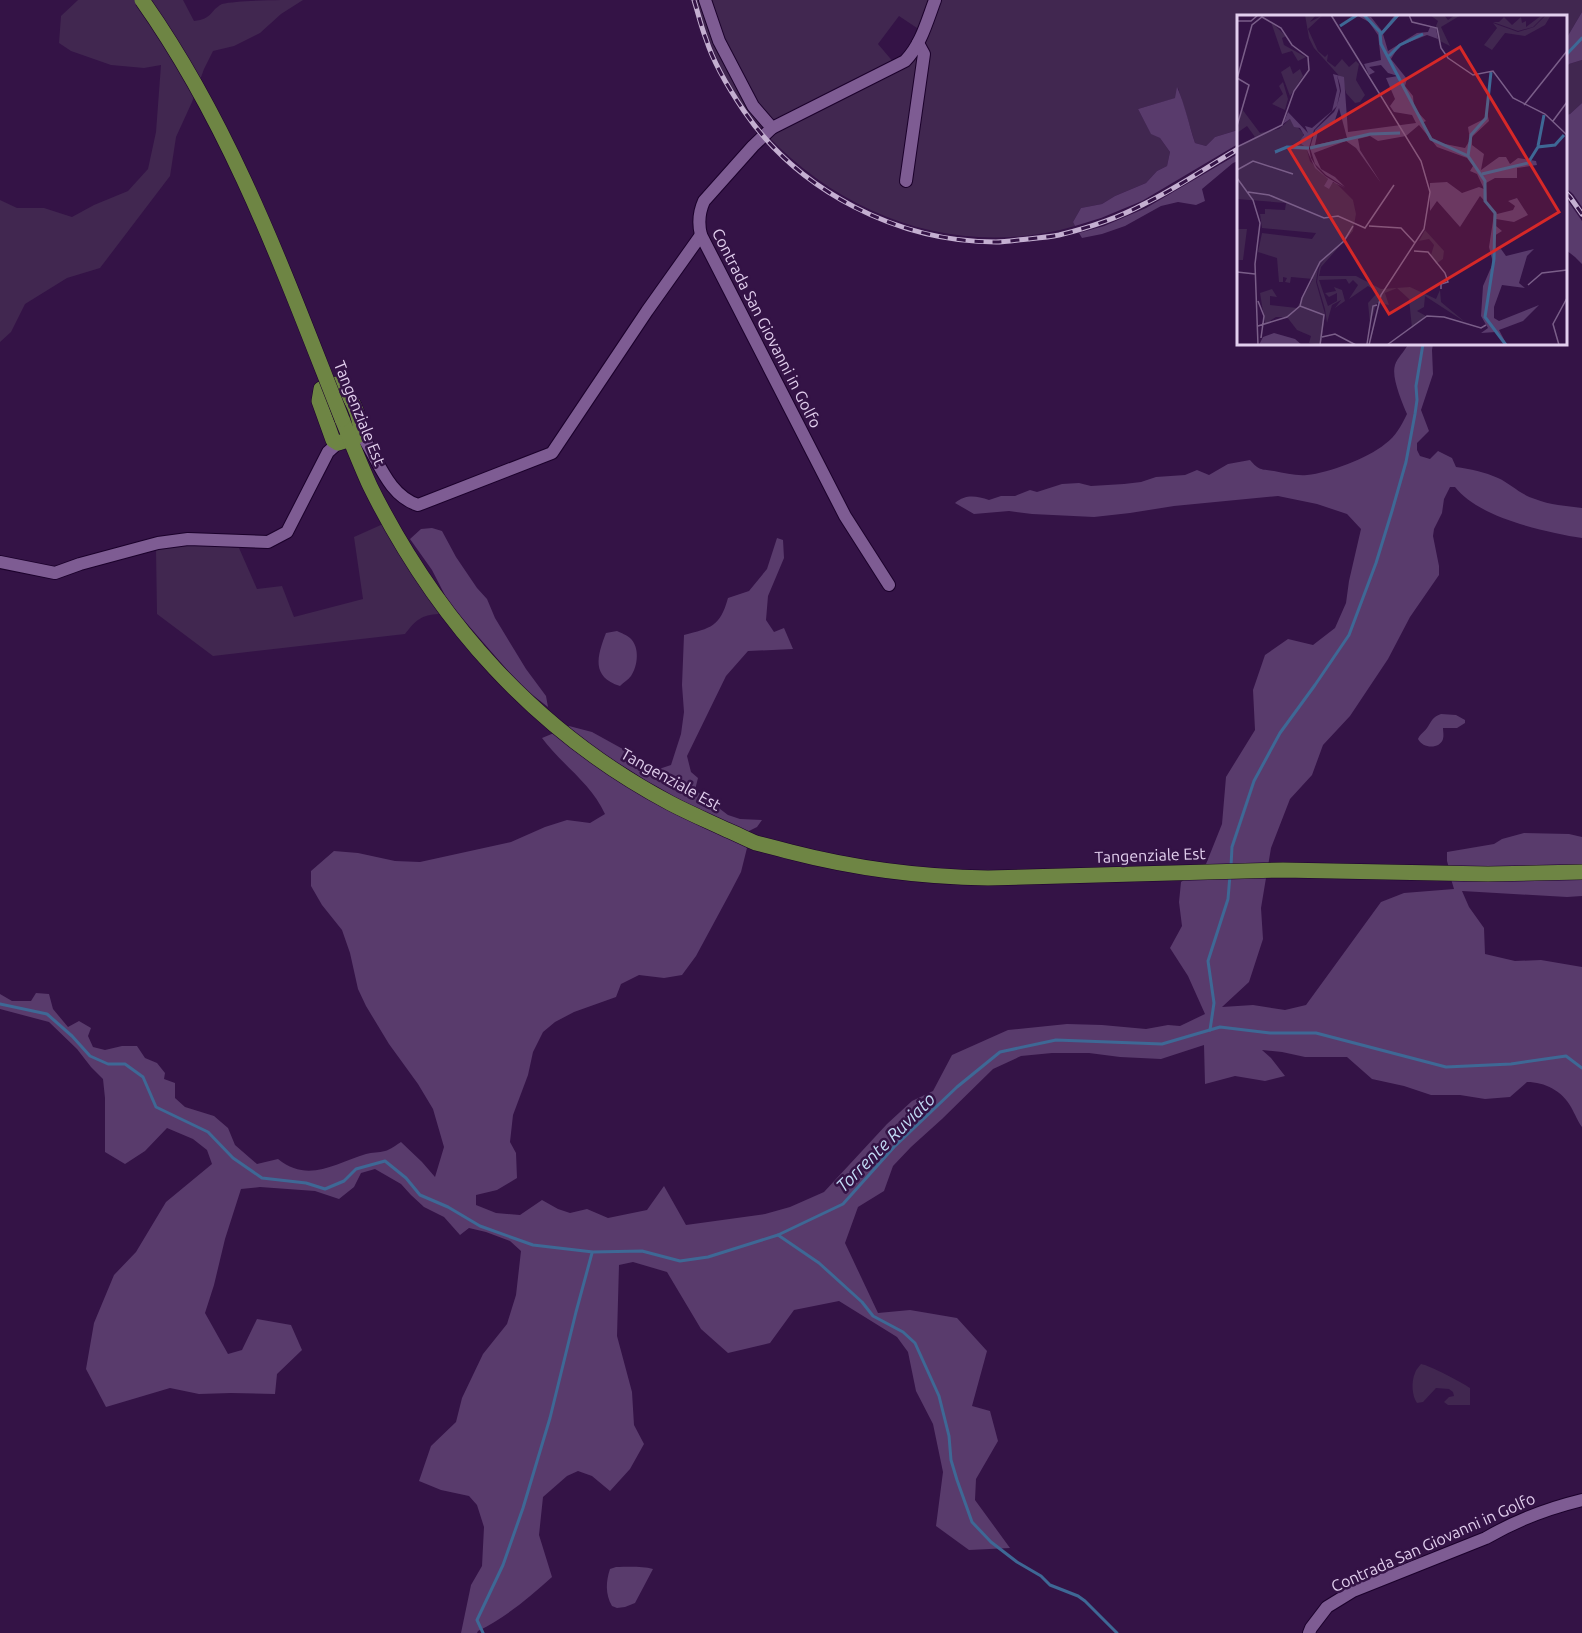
<svg xmlns="http://www.w3.org/2000/svg" width="1582" height="1633" viewBox="0 0 1582 1633" font-family="Ubuntu,sans-serif">
<rect width="100%" height="100%" fill="#341346"/>
<g fill="#412750">
<path d="M78 0H183L194 21C213 19 209 11 222 4 238 0 284 0 303 0L281 14 260 33 234 46 213 51 204 69 192 102 176 137 170 176 100 268 67 278 25 304 11 332 0 342V200L17 208H44L72 217 94 205 128 191 148 169 156 132 161 65 144 68 111 65 71 51 59 43 61 16Z"/>
<path d="M697 0H932L920 30 899 16 878 44 895 64 763 129C730 96 708 44 697 0Z"/>
<path d="M937 0H1582V12L1566 39V16H1238V130L1215 137 1206 146 1195 143 1178 88 1176 98 1138 109 1151 133 1160 138 1170 152 1167 166 1157 171 1146 183 1115 196 1102 204 1081 208 1073 222 1075 226C962 259 846 219 767 135L896 70Z"/>
<path d="M1582 60V103L1570 114 1566 115V68L1569 64Z"/>
<path d="M383 524 439 614C421 615 416 620 405 634L213 656 157 614 156 549 196 543 239 548 257 589 282 586 294 617 363 599 354 537Z"/>
<path d="M1421 1364C1429 1365 1463 1383 1470 1388V1405H1448L1444 1402 1449 1397 1454 1396 1453 1392 1449 1389 1436 1388 1423 1402 1417 1403C1412 1396 1411 1382 1415 1373 1416 1369 1419 1367 1421 1364Z"/>
</g>
<g fill="#593b6c">
<path d="M1582 12V60L1569 64 1566 68V39Z"/>
<path d="M1177 87C1185 105 1189 125 1195 143L1206 146 1215 137 1238 130V144L1142 201 1101 218 1075 226 1073 222 1081 208 1102 204 1115 196 1146 183 1157 171 1167 166 1170 152 1160 138 1151 134 1138 109 1175 98Z"/>
<path d="M1582 103V207L1573 194 1566 188V115L1570 114Z"/>
<path d="M1238 154V161L1233 163 1202 189 1205 201 1196 205 1178 202 1161 206 1125 226 1102 234 1082 238 1079 233 1104 226 1146 208Z"/>
<path d="M1566 198 1582 221V264L1575 257 1566 250Z"/>
<path d="M1408 344H1433L1432 350 1433 374 1421 410 1429 431 1417 443V450L1420 456 1430 459 1438 451 1452 458 1456 467C1470 469 1485 472 1498 478 1511 484 1521 495 1535 499 1550 505 1566 506 1582 508V538C1545 532 1479 518 1455 487H1450L1444 499 1442 513 1434 529 1433 536 1439 566V575L1410 617 1388 659 1350 716 1323 745 1312 775 1290 799 1271 848 1261 908 1263 939 1249 982 1222 1007 1253 1005 1285 1010 1306 1005 1381 902 1404 893 1454 889 1451 879 1582 878V896L1567 897 1462 891 1469 907 1484 928 1485 954 1515 961 1541 960 1582 967V1127C1578 1122 1575 1114 1571 1107 1562 1091 1545 1082 1527 1082L1510 1097 1485 1099 1460 1095H1431L1404 1086 1372 1079 1347 1057H1305L1282 1052 1262 1050 1271 1058 1285 1076 1265 1081 1235 1076 1205 1084 1204 1045 1161 1059 1120 1057 1089 1053H1052L1021 1056 993 1069 942 1119 911 1147 893 1166 884 1191 858 1207 845 1243 878 1313 910 1310 957 1318 987 1351 972 1406 990 1411 998 1441 976 1479 975 1500 1010 1548 969 1550 936 1526 943 1472 933 1424 916 1391 908 1352 897 1337 839 1301 794 1310 770 1343 728 1353 701 1329 667 1272 633 1262 619 1265 617 1336 632 1392 634 1425 644 1444 630 1469 610 1491 592 1476 578 1471 567 1476 543 1497 539 1535 552 1577C529 1598 506 1617 478 1631L477 1633H461L471 1585 482 1566 484 1527 477 1505 469 1496 441 1490 419 1481 431 1446 456 1422 462 1398 483 1354 507 1324 516 1295 521 1251 510 1241 486 1232 469 1228 460 1235 444 1217 424 1207 411 1195 401 1184 375 1169 361 1173 354 1187 339 1199 315 1191 260 1187 241 1189 225 1239 214 1285 205 1313 228 1354 242 1350 257 1319 291 1325 302 1350 277 1374 275 1394 231 1393 199 1394 170 1388 106 1407 86 1369 94 1323 114 1275 136 1252 166 1202 212 1164 207 1150 193 1139 167 1128 145 1151 125 1164 105 1152V1098L103 1079 91 1067 77 1049 49 1022 0 1009V994L12 1001H31L36 993 49 994 53 1009 68 1027 79 1021 91 1028 88 1036 93 1047 105 1050 122 1046H137L145 1058 157 1063 165 1073 164 1079 175 1083V1098L185 1107 214 1116 228 1128 235 1145 257 1164 278 1159C308 1183 334 1164 366 1154 372 1152 379 1153 385 1151 390 1150 396 1145 401 1142L422 1162 435 1177 444 1147 433 1109 418 1084 389 1044 366 1006 358 989 350 953 342 930 322 905 311 886V871L334 851 358 853 395 861 420 862 511 842 545 827 567 820 590 823 605 814C591 783 561 764 542 738L554 733 744 844 747 848 741 872 730 893 696 956 682 975 664 978 639 975 621 984 616 997 574 1012 555 1022 543 1032 533 1052 528 1075 513 1115 510 1142 516 1153 517 1178 497 1190 476 1195V1205L496 1213 520 1215 542 1200 558 1209 570 1213 587 1209 608 1218 647 1210 664 1186 686 1225 765 1214 790 1207 824 1192 887 1124 912 1101 933 1091 952 1055 1008 1030 1067 1024 1102 1025 1146 1029 1168 1025 1180 1026 1205 1014 1188 976 1170 948 1182 926 1179 902 1181 882 1206 864 1222 824 1226 777 1255 730 1253 690 1265 655 1288 639 1313 645 1335 628 1346 603 1349 581 1361 529 1347 514 1317 504 1278 496 1174 506 1130 513 1094 517 1032 514 1009 511 974 514 955 503C966 494 976 496 989 500L1001 496H1015L1030 490 1037 492 1062 484 1079 483 1091 486 1124 484 1141 482 1156 477 1185 475 1197 470 1209 475 1228 464 1250 460C1259 471 1262 469 1274 471 1285 473 1296 476 1307 475 1329 473 1368 458 1385 444 1396 436 1401 426 1407 414 1402 402 1391 377 1395 365 1397 358 1405 351 1408 344Z"/>
<path d="M432 528 442 531 456 557 477 588 487 599 495 618 526 669 546 696 548 707 521 686 449 603 432 570 410 539 421 529Z"/>
<path d="M777 538 783 540 784 558 768 596 766 620 774 632 784 628 793 649 748 651 726 676 687 756 691 772 698 778 695 790 728 815 740 819 762 820 757 827 749 831 748 833 646 784 565 728 569 726 592 732 659 769 671 765 681 734 684 712 682 685 684 635C711 628 720 627 728 598L749 591 767 569Z"/>
<path d="M617 631C621 633 627 635 630 638 640 647 638 666 631 676 628 680 624 682 620 686 591 677 597 656 606 633Z"/>
<path d="M1441 714 1456 715 1465 720V723L1457 728H1443C1443 732 1444 735 1443 739 1440 749 1423 749 1418 739 1420 734 1424 732 1427 728 1432 721 1432 717 1441 714Z"/>
<path d="M1524 833 1569 834 1582 837V867L1449 868 1447 861V852L1494 844 1502 839Z"/>
<path d="M616 1567C627 1567 642 1566 653 1569L635 1603 625 1607 617 1608 612 1606C605 1594 606 1581 610 1569Z"/>
</g>
<g fill="none" stroke-linecap="round" stroke-linejoin="round">
<g stroke="#3e6895" stroke-width="3">
<path d="M1566 55 1582 38"/>
<path d="M1231 866 1232 847 1254 781 1280 733 1315 685 1349 635 1376 563 1392 511 1406 462 1415 414 1417 400 1416 386 1423 344"/>
<path d="M0 1004 47 1014 72 1036 90 1056 108 1064H125L143 1077 156 1107 208 1132 233 1158 262 1178 306 1183 325 1189 344 1181 356 1169 385 1161 406 1178 420 1195 448 1207 480 1226 533 1245 593 1252 642 1251 680 1261 708 1257 778 1235 843 1204 894 1147 957 1087 1000 1052 1056 1040 1162 1044 1220 1027 1270 1033H1316L1446 1067 1511 1064 1566 1056 1582 1068"/>
<path d="M1210 1030 1214 1003 1208 961 1228 899 1230 875"/>
<path d="M778 1235 819 1263 862 1302 873 1316 903 1332 915 1343 939 1396 949 1436 951 1460 957 1480 972 1522 991 1542 1017 1562 1041 1576 1050 1585 1078 1596 1085 1601 1117 1633"/>
<path d="M483 1633 477 1620 503 1565 523 1508 550 1418 576 1312 592 1253"/>
</g>
<defs>
<g id="minor">
<path d="M705 0 719 41 753 106 772 128"/>
<path d="M906 181 924 54 918 43"/>
<path d="M361 434C378 458 387 495 418 505L552 453 647 311 701 235"/>
<path d="M0 562 55 573 80 564 158 543 188 539 268 542 287 532 328 452 338 443"/>
<path d="M889 585 845 516 701 235C698 223 699 212 704 201L753 146 772 128 905 61C921 45 927 21 935 0"/>
<path d="M1309 1633 1311 1628 1327 1607 1353 1591 1486 1538C1515 1521 1549 1508 1582 1500"/>
</g>
<g id="major">
<path d="M337 384C352 394 360 416 361 434L351 439 338 443 333 440 319 401 321 389Z"/>
<path d="M342 419C351 441 360 464 370 486 437 621 536 732 670 803 689 813 708 821 727 830 737 834 746 839 756 843 768 846 780 849 791 852 857 869 921 877 988 878L1283 870 1488 874 1582 872"/>
</g>
</defs>
<use href="#minor" stroke="#1b002b" stroke-width="14"/>
<use href="#major" stroke="#1b002b" stroke-width="16"/>
<use href="#minor" stroke="#7e5c93" stroke-width="12"/>
<use href="#major" stroke="#6e8544" stroke-width="15"/>
<defs>
<g id="rail">
<path d="M694 0C698 13 701 26 706 39 714 64 729 89 744 111 799 192 899 242 996 242 1006 242 1017 240 1028 239 1038 238 1049 237 1059 235 1088 228 1118 218 1144 204 1177 188 1207 167 1238 149"/>
<path d="M1566 193 1570 197 1582 214"/>
</g>
</defs>
<use href="#rail" stroke="#c4afd1" stroke-width="5"/>
<use href="#rail" stroke="#341346" stroke-width="3" stroke-dasharray="9" stroke-linecap="butt"/>
<defs>
<path id="major-bridge" d="M142 0C232 127 285 275 342 419"/>
</defs>
<use href="#major-bridge" stroke="#1b002b" stroke-width="16" stroke-linecap="butt"/>
<use href="#major-bridge" stroke="#6e8544" stroke-width="15"/>
</g>
<g text-anchor="middle" dominant-baseline="central" stroke-width="5" stroke-linejoin="round" paint-order="stroke">
<g font-size="16" fill="#e2cfee" stroke="#341346">
<text transform="translate(767 328) rotate(63)">Contrada San Giovanni in Golfo</text>
<text transform="translate(360 413) rotate(68)">Tangenziale Est</text>
<text transform="translate(671 779) rotate(29)">Tangenziale Est</text>
<text transform="translate(1150 855) rotate(-2)">Tangenziale Est</text>
<text transform="translate(1433 1542) rotate(-24)">Contrada San Giovanni in Golfo</text>
</g>
<g font-size="18" font-style="italic" fill="#c0d9f4" stroke="#341346">
<text transform="translate(885 1142) rotate(-45)">Torrente Ruviato</text>
</g>
</g>
<g transform="translate(1237 15)">
<rect width="330" height="330" fill="#341346"/>
<path d="M68 0H79L73 7 86 0 71 14 81 36 88 42 91 39 90 46 98 52 105 44 112 52 119 46 122 49 119 65 128 80 123 87 118 88 109 78 105 64 77 33 72 23ZM193 0H207L211 5 218 0H224L204 12 213 31 203 26 199 11 201 6ZM305 0H308L296 12 281 16 256 7H262L267 2 275 10 284 2 285 8 289 6V12ZM309 0H314L308 10 288 21 268 18 255 35 247 30 260 13 256 8 281 17 297 12ZM34 7 49 21 45 23 47 30 69 42 61 46 55 36 45 39ZM53 51 56 59 63 54 66 61 53 81 44 57ZM46 67 51 84 48 95 35 89 46 79 42 71ZM5 94 23 118 42 114 53 104 66 118 67 133 55 130 39 135 38 138 46 134 70 135 73 146 91 164 88 170 92 173 94 168H99L116 185 119 199 116 216 84 252 82 261H119L144 274 173 272 199 284 203 275 204 287 228 307 188 281 187 292 180 296 189 301 175 313 172 284 160 273 148 278 152 290 140 288 133 308 131 288 141 277 131 271 112 284 121 270 116 265 112 269 109 264 82 265 91 291 100 286V278L92 282 88 278 99 276 97 272 105 275 108 286 98 293 104 285 95 290 90 308 88 294 80 267 82 253 87 245 81 253 79 267 88 299 84 330 72 328 74 321 60 315 50 302H39L28 309 23 278 35 274 40 282 33 281V290L60 293 76 264 54 262 53 268 48 267 50 263 46 262V267H42L40 243 21 237 25 218 75 224 79 218 25 213 23 199H28V194L48 195 49 188 0 184 2 132 18 122 10 111 0 118ZM0 214H10L6 245H0ZM188 215 207 236 206 244 199 249 194 240 197 230 192 224 182 226Z" fill="#412750"/>
<path d="M119 0 134 2 145 16 158 0H163L146 19 151 36 180 18 191 17 193 12 199 13 201 24 190 20 162 31 154 44 170 64 168 71 176 81 177 93 189 106 185 108 198 127 228 133 233 125 231 112 247 104 250 97 252 106 235 122V130L247 139 244 155 262 142H269L273 149 281 143 299 146 300 150 280 153V163H258L249 168 250 187 260 199 276 195 278 191 271 186 280 183 291 200 277 207 259 204V211L265 216 257 221V236L264 234 269 241 297 234 290 241 282 268 288 273 265 270 257 292V303L262 306 302 290 286 306 262 315 270 330 259 317 244 318 251 313 244 301 246 271 256 248 252 232 257 199 254 193 243 181 223 212 200 186 193 196V168L210 167 225 178 242 172 247 174 240 159 233 156 236 151 230 143 200 132 182 110 169 121 141 126 133 121 121 124 123 135 144 168 119 133 109 126 77 138 84 154 98 162 108 172 89 160 78 149 73 133 78 115 97 97 100 91 104 76 103 70 100 60 103 76 100 91 77 115 72 133 74 143 80 153 88 161 108 173 96 167 92 174 87 171 91 164 78 153 70 135 46 134 38 139 39 135 55 130 67 131 62 127 67 120 63 113 57 112 53 104 46 109 51 97 71 118 68 111 75 113 95 96 100 75 96 59 107 62 111 117 179 108 175 100 157 97 137 68 153 91 158 84 149 63 161 61 151 58 144 50 132 52 138 57 132 60 127 49 144 45 141 20 132 7ZM102 93 110 123 78 130 81 116 97 108ZM37 318 58 324 65 330H22L26 322Z" fill="#593b6c" fill-rule="evenodd"/>
<path fill="none" stroke="#3e6895" stroke-width="3" d="M127 0 143 17 144 29 194 124 231 141 248 166V186L258 198 257 244 248 302 269 330M103 11 120 0M144 19 161 0M152 41 163 30 186 19M301 131 307 100M73 133 133 119 163 118M38 137 50 132 72 133M231 141 234 120 249 103 254 57M245 159 291 148 301 132 318 130 327 120"/>
<path fill="none" stroke="#7a5e89" stroke-width="1.5" d="M94 0 184 146 193 177 187 214 144 280 132 330M172 0 175 7 200 13 204 33 211 43 236 60 256 56 276 83 308 99 330 120M0 6H14L21 0M0 64 15 10 25 2 44 13 55 30 71 42 72 55 57 76 45 110 0 132M287 90 330 36M316 106 330 87M0 111 12 70 0 63M0 155 16 146 56 159M0 163 16 185 23 208 18 249 21 330M11 177 32 180 87 203 101 201 128 213 157 170M132 211 164 213 178 228M177 236 191 237 208 258 211 267 204 269V274M0 257 18 259M291 270 305 258 330 255M21 286 27 301 24 323M21 311 50 302 63 291M85 322 98 319 119 330M130 329 136 291 140 290M83 330 87 300 63 291 65 283 83 247 107 226 116 211M150 330 190 301 207 302 244 313 249 310M322 330 316 309 330 283"/>
<path fill="#d62828" fill-opacity="0.15" stroke="#d62828" stroke-width="3" d="M223 32 322 197 152 299 52 134Z"/>
<rect width="330" height="330" fill="none" stroke="#e2cfee" stroke-width="3"/>
</g>
</svg>
